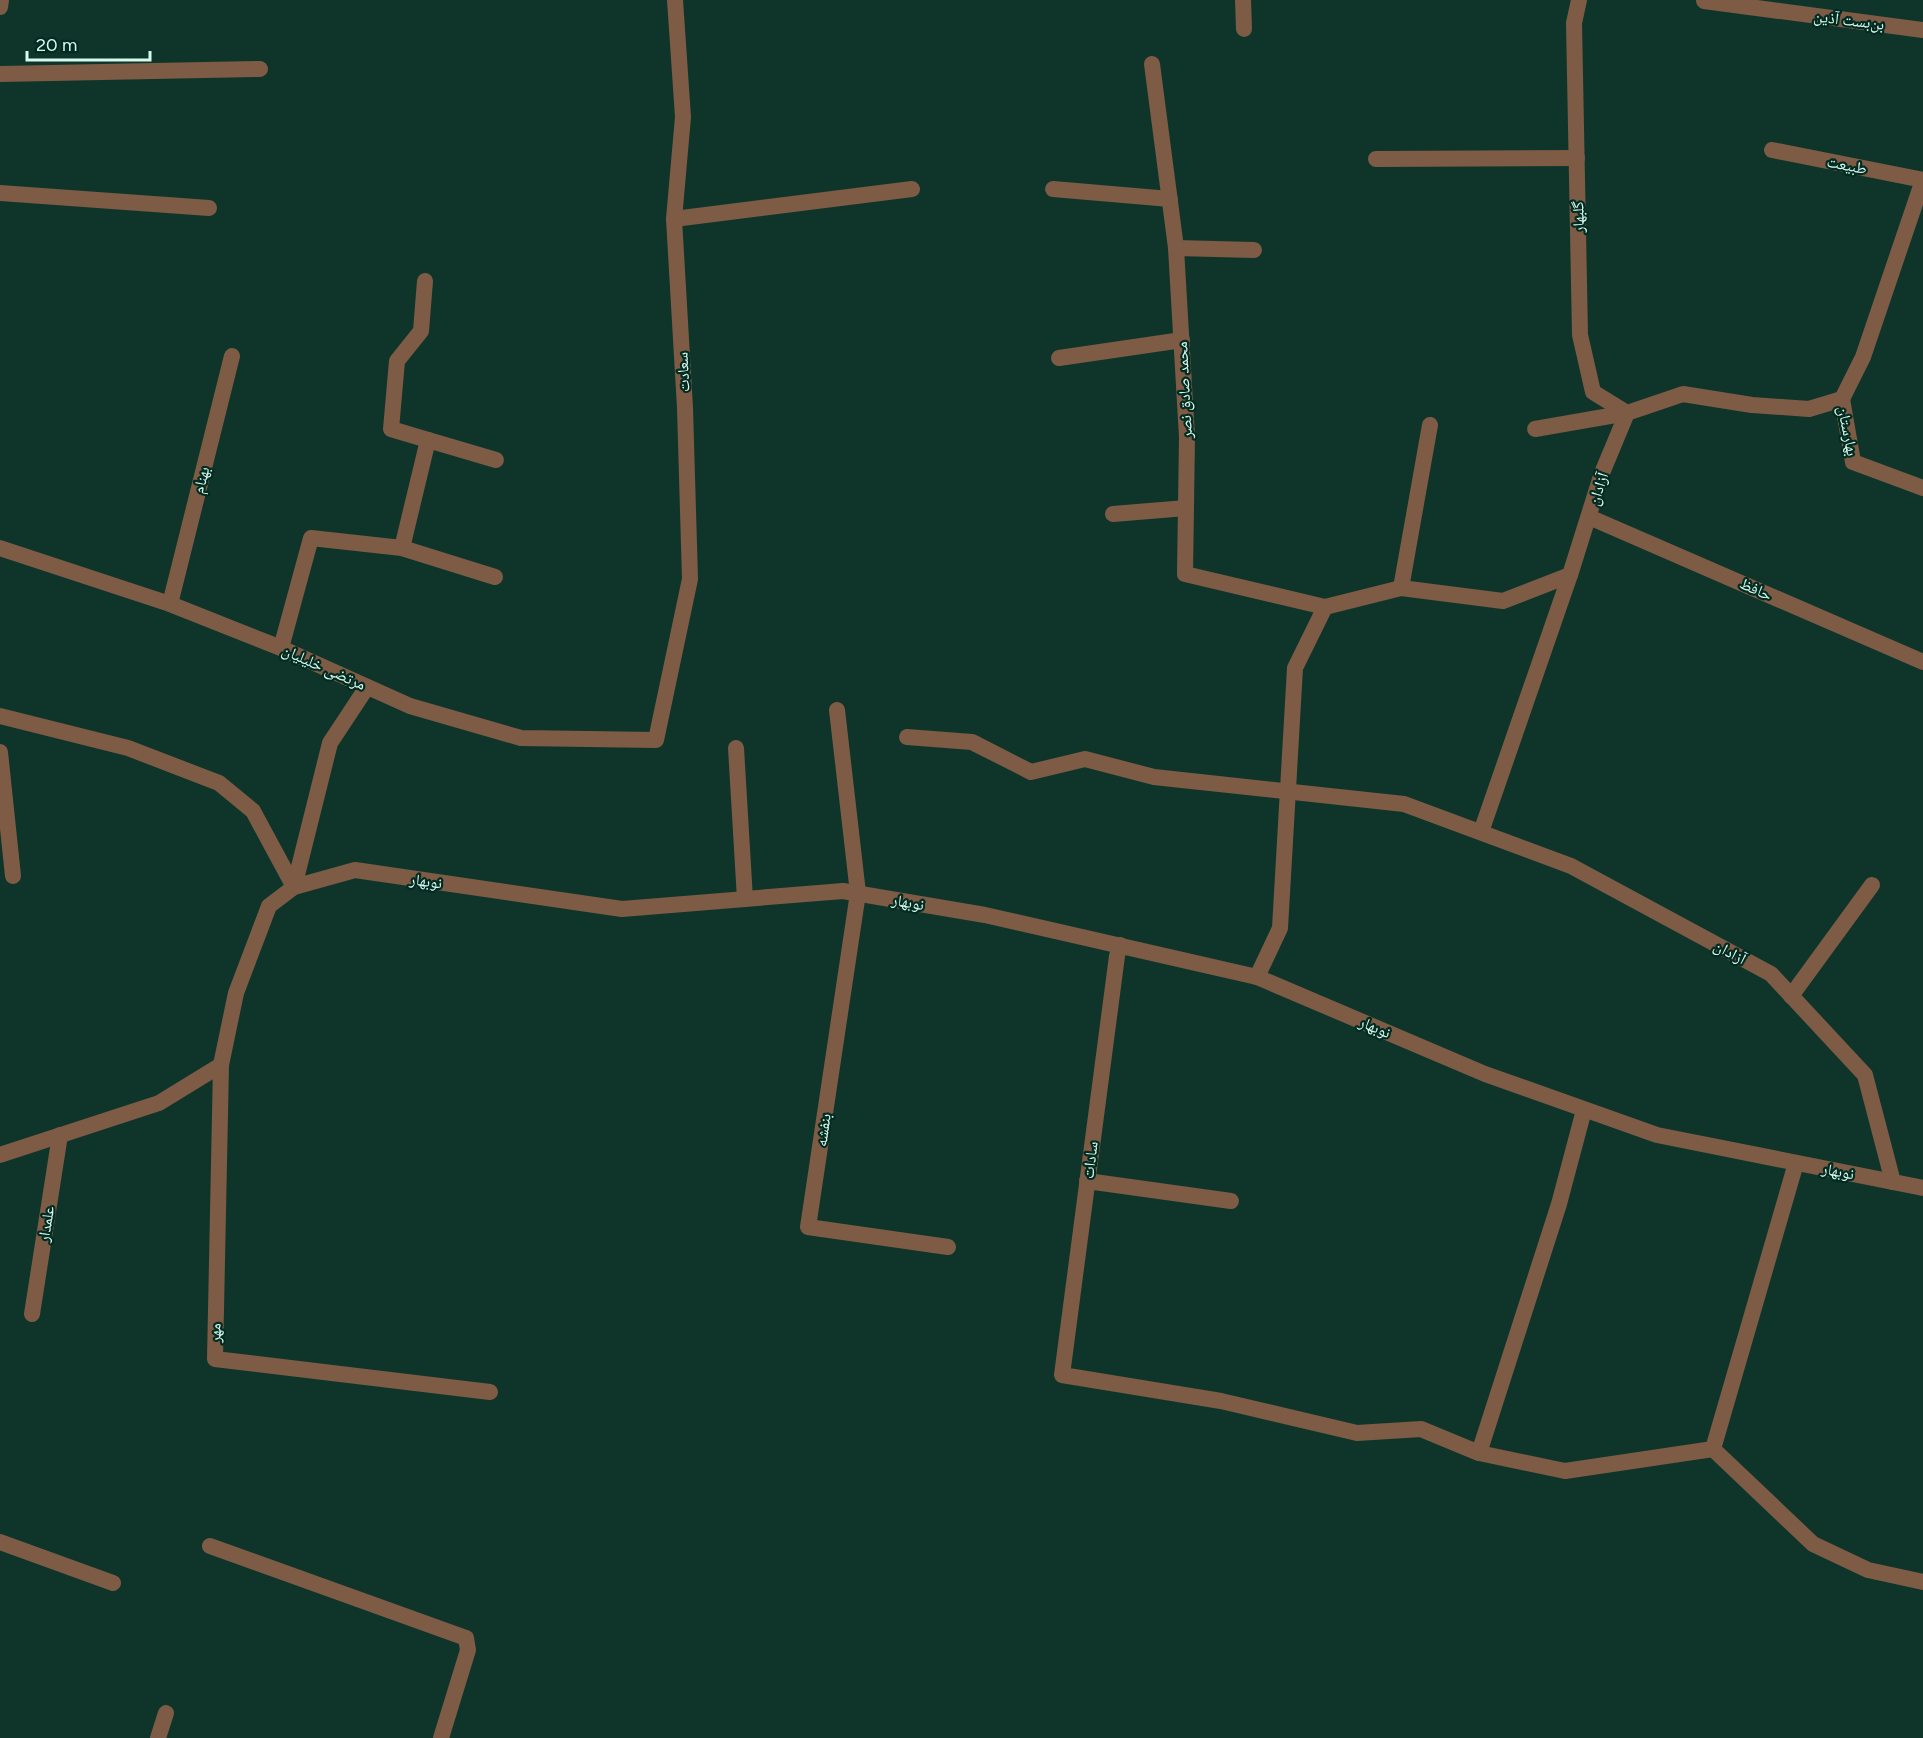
<svg xmlns="http://www.w3.org/2000/svg" width="1923" height="1738" viewBox="0 0 1923 1738" font-family="Figtree,'Noto Naskh Arabic',sans-serif">
<rect width="100%" height="100%" fill="#0f352b"/>
<g fill="none" stroke-linecap="round" stroke-linejoin="round">
<g stroke="#7d5b45" stroke-width="16">
<path d="M1243 0 1244 29"/>
<path d="M1579 0 1574 23 1580 335 1593 392 1627 413"/>
<path d="M1704 1 1923 30"/>
<path d="M0 7 1 0"/>
<path d="M1152 64 1176 248 1187 437 1185 574 1325 607"/>
<path d="M0 74 260 69"/>
<path d="M1772 150 1923 180"/>
<path d="M1376 159 1577 158"/>
<path d="M1053 189 1170 199"/>
<path d="M0 193 209 208"/>
<path d="M674 219 912 189"/>
<path d="M1176 248 1254 250"/>
<path d="M1059 358 1182 340"/>
<path d="M1842 399 1853 462 1923 488"/>
<path d="M1535 429 1627 413"/>
<path d="M428 440 496 460"/>
<path d="M1113 514 1186 508"/>
<path d="M1589 517 1923 662"/>
<path d="M0 548 170 604 281 648 410 706 521 738 656 740 690 579 685 408 674 219 683 117 675 0"/>
<path d="M402 548 495 577"/>
<path d="M1401 588 1430 425"/>
<path d="M170 604 232 356"/>
<path d="M281 648 311 538 402 548 428 440 391 429 397 361 421 331 425 281"/>
<path d="M837 710 858 893 808 1227 948 1247"/>
<path d="M0 716 128 748 219 783 253 811 294 887"/>
<path d="M907 737 972 742 1031 772 1085 759 1154 777 1404 804 1571 866 1771 974 1865 1075 1893 1182"/>
<path d="M736 748 745 899"/>
<path d="M0 752 13 876"/>
<path d="M1481 832 1570 575"/>
<path d="M294 887 330 743 367 687"/>
<path d="M1120 945 1117 956 1062 1375 1221 1401 1357 1433 1421 1429 1479 1453 1565 1471 1713 1449 1813 1544 1868 1570 1923 1582"/>
<path d="M1257 977 1280 928 1295 668 1325 607 1401 588 1503 601 1570 575 1602 473 1627 413 1683 394 1752 405 1809 409 1842 399 1863 357 1923 180"/>
<path d="M1791 996 1872 885"/>
<path d="M221 1065 215 1359 490 1392"/>
<path d="M0 1155 159 1103 221 1065 236 993 269 906 294 887 355 870 622 909 843 891 985 915 1257 977 1485 1074 1657 1135 1923 1188"/>
<path d="M1087 1181 1231 1201"/>
<path d="M32 1314 60 1135"/>
<path d="M1713 1449 1796 1163"/>
<path d="M1479 1453 1559 1204 1584 1110"/>
<path d="M0 1542 113 1583"/>
<path d="M210 1546 466 1638 468 1650 441 1738"/>
<path d="M158 1738 166 1713"/>
</g>
</g>
<g text-anchor="middle" dominant-baseline="central" stroke-width="4.5" stroke-linejoin="round" paint-order="stroke">
<g font-size="16" fill="#d7faee" stroke="#032b21">
<text transform="translate(1849 20) rotate(7)">بن‌بست آذین</text>
<text transform="translate(1847 165) rotate(11)">طبیعت</text>
<text transform="translate(1578 217) rotate(-91)">گلبهار</text>
<text transform="translate(683 372) rotate(-93)">سعادت</text>
<text transform="translate(1184 390) rotate(-93)">محمد صادق نصر</text>
<text transform="translate(1848 431) rotate(79)">بهارستان</text>
<text transform="translate(201 480) rotate(-76)">بهنام</text>
<text transform="translate(1598 489) rotate(-72)">آزادان</text>
<text transform="translate(1756 589) rotate(24)">حافظ</text>
<text transform="translate(324 667) rotate(24)">مرتضی خلیلیان</text>
<text transform="translate(426 881) rotate(8)">نوبهار</text>
<text transform="translate(908 902) rotate(10)">نوبهار</text>
<text transform="translate(1730 952) rotate(28)">آزادان</text>
<text transform="translate(1375 1027) rotate(23)">نوبهار</text>
<text transform="translate(823 1130) rotate(-82)">بنفشه</text>
<text transform="translate(1090 1160) rotate(-83)">سادات</text>
<text transform="translate(1838 1171) rotate(11)">نوبهار</text>
<text transform="translate(46 1224) rotate(-81)">علمدار</text>
<text transform="translate(215 1333) rotate(-89)">مهر</text>
</g>
</g>
<path d="M27 51v9h123v-9" fill="none" stroke="#d7faee" stroke-width="3"/>
<text x="36" y="51" font-size="18" fill="#d7faee" stroke="#032b21" stroke-width="4.5" paint-order="stroke">20 m</text>
</svg>
